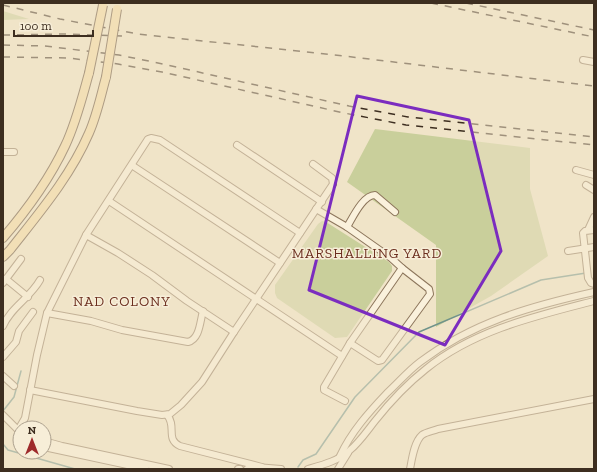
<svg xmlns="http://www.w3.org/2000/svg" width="597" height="472" viewBox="0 0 597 472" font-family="'Zilla Slab',serif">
<rect width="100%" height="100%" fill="#f0e4c8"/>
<g fill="#c9cf9b">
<path d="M3 11 29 19 3 20Z"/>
<path d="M375 129 530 148V189L548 256 491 296 436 327V245L347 182Z"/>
<path d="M322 221 326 222 389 262 392 266V271L347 337 335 338 277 298 275 293V285L318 224Z"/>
</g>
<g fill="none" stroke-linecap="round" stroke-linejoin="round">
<g stroke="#6f938a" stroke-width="1.5">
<path d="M3 411 14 397 21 371"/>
<path d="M3 444 8 450 75 469"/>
<path d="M298 467 303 460 316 454 355 397 419 332 541 280 586 273"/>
</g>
<defs>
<g id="minor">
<path d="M583 60 594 62"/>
<path d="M237 145 322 202"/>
<path d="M3 152H14"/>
<path d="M133 166 280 263"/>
<path d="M576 170 594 175"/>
<path d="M586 185 594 190"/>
<path d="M109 201 342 356"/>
<path d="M316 209 347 227 391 258 402 268 350 343 324 387V390L345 401"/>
<path d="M347 227C353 217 363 195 375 195L395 212"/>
<path d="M588 230 594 217"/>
<path d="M594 230 585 231 583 233 588 278 591 283 594 284"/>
<path d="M86 235 148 139 151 138 160 140 300 233"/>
<path d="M568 251 594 247"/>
<path d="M6 279 28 297"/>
<path d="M3 283 21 259"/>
<path d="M47 313 91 321 122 330 188 342C200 339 200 321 203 311"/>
<path d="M3 326C11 307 30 298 40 280"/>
<path d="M350 343 378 361 382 360 430 294 429 289 402 268"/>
<path d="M3 357 16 342 19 331 33 312"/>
<path d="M3 376 14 386"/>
<path d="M30 390 137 411 162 415 170 414 181 405 202 382 234 332"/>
<path d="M3 415 20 432"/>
<path d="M167 415C177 426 165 439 180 446L262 467"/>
<path d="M18 430 25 418 37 355 47 313 86 235 118 253 152 275 187 301 234 332 333 184 332 178 313 164"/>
<path d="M44 441 62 446 169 469"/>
<path d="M44 447 146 469"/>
<path d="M340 456C351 432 369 412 387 393 398 383 408 371 420 362 473 322 531 306 594 292"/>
<path d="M238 469H240"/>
<path d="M247 469 256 467 281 469"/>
<path d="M308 469C322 465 338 461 349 451 359 443 367 431 375 421 390 402 407 384 426 369 474 330 536 316 594 301"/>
<path d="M338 469 348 453"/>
<path d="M410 469C412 459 414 442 422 435 426 432 433 431 438 429L594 399"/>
</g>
<g id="major">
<path d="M3 238C27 210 49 180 65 146 76 123 82 98 89 73"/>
<path d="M3 257 10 250C39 213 70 177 89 133 97 115 101 95 106 77"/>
</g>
</defs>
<use href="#minor" stroke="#8d765c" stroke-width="8"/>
<use href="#major" stroke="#5b4430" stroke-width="10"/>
<use href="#minor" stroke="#faf1dc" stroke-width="6"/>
<use href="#major" stroke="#f3d9a0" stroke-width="8"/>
<g stroke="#3d2e20" stroke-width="1.5" stroke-dasharray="7 7" stroke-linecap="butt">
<path d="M431 3 594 37"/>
<path d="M466 3 594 30"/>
<path d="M3 5 60 19 138 34 344 56 594 86"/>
<path d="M3 35 66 34 123 36"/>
<path d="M3 45 45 46 119 55 163 64 349 106 408 117 594 137"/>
<path d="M3 57 68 58 118 64 162 72 344 113 406 125 594 145"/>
</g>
<defs>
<g id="major-bridge">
<path d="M89 73 103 5"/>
<path d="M106 77 117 9"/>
</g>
</defs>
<use href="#major-bridge" stroke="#5b4430" stroke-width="10" stroke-linecap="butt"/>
<use href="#major-bridge" stroke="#f3d9a0" stroke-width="8"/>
</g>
<path d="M0 0H597V472H0ZM357 96 469 120 501 251 445 345 309 290Z" fill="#f0e4c8" fill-opacity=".55" fill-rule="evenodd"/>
<path fill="none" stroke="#7b2cbf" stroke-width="3" stroke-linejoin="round" d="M357 96 469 120 501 251 445 345 309 290Z"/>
<g text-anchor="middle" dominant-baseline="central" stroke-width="3" stroke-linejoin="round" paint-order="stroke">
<g font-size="14" letter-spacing="1" fill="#6b2e1e" stroke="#f7eed8">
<text x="367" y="253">MARSHALLING YARD</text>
<text x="122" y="301">NAD COLONY</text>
</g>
</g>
<rect width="597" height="472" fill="none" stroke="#3d2e20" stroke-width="8"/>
<g transform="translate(32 440)"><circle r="19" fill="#f7eed8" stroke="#ada18e"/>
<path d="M0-3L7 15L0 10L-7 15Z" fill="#9e2a2b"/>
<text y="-6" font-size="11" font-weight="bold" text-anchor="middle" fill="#3d2e20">N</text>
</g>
<path d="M14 30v6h79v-6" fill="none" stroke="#3d2e20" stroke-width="2"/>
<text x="20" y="30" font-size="12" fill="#3d2e20" stroke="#f7eed8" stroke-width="3" paint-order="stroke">100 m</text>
</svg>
